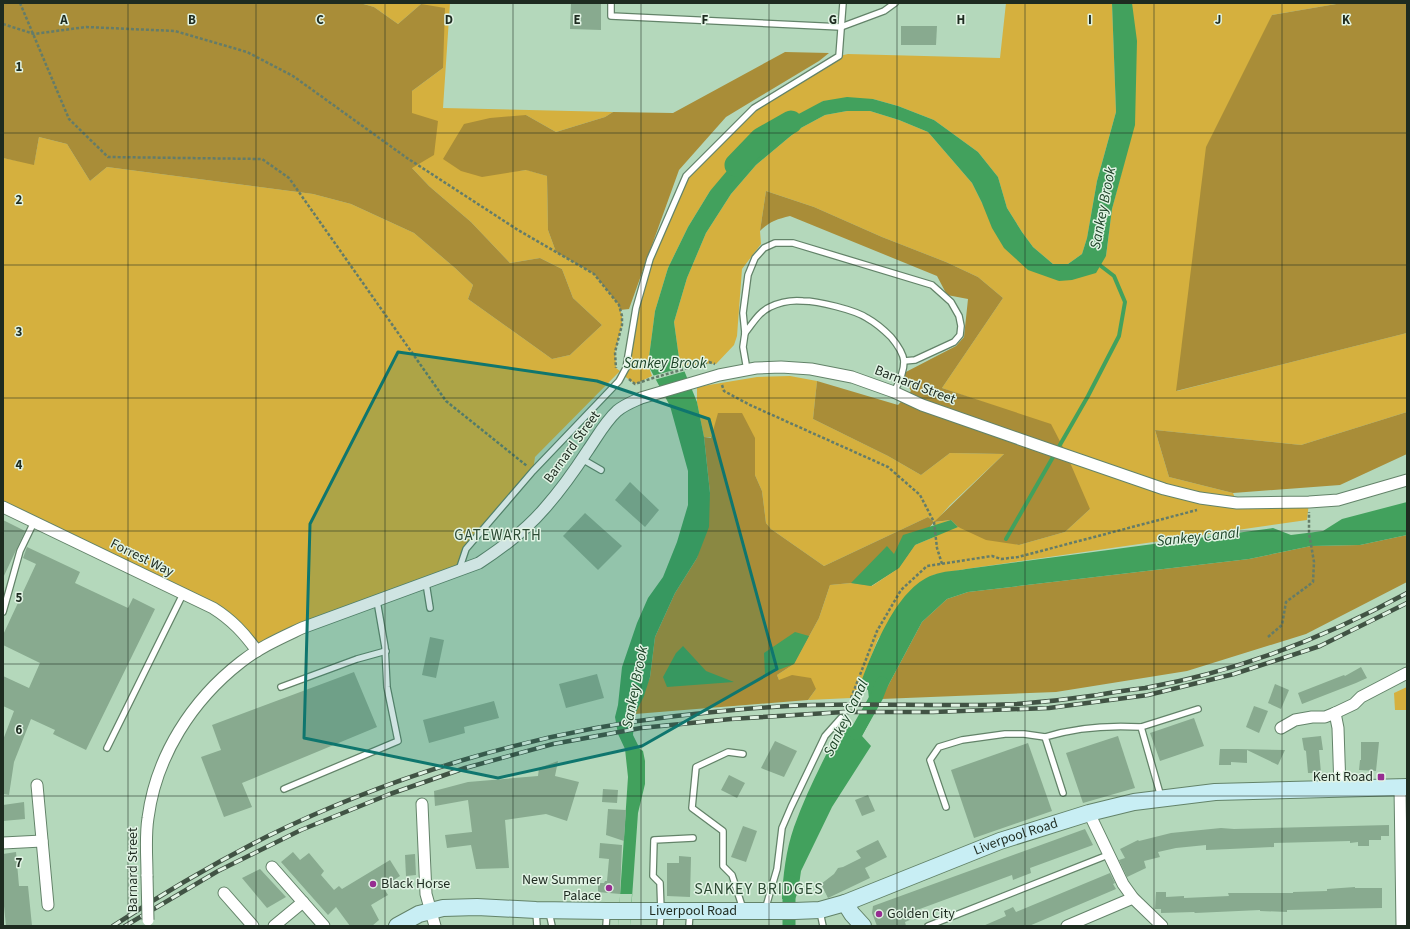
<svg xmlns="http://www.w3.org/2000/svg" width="1410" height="929" viewBox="0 0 1410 929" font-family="'Source Sans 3',sans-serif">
<rect width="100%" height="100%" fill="#b4d8bb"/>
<g fill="#d5b03e">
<path d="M360 3H450L443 108 613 112 605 117 556 132 526 115 506 172 527 170 547 176 548 230 556 252 594 274 619 305 622 316V325L615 352 616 368 620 371 535 457 533 471 466 549 459 571 257 651 234 623 3 507V158L34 164 39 137 67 144 90 181 107 167 313 194 351 204 414 233 455 268 473 285 468 299 552 359 570 355 602 325 573 298 562 269 540 258 510 263 471 222 429 186 412 168V91L443 68 421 4 398 24 374 7Z"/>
<path d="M1006 3H1112L1116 112 1097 181 1087 238 1082 254 1068 264H1053L1033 247 1022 232 1007 208 998 177 978 152 934 120 898 106 873 99 823 101 710 191 688 227 668 268 655 311 648 365 652 376 635 384 623 375 636 308 650 259 686 176 754 108 839 56 848 54 1000 58Z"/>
<path d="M1132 3H1342L1272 15 1177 391 1407 333V412L1301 445 1155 430 1169 477 1233 493 1237 503 1309 502 1307 520 966 569 933 575 878 639 860 685 851 698 808 700 816 689 779 680 777 675 794 664 819 618 830 585 851 583 872 586 899 568 915 545 934 537V522L928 517 824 566 771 529 766 523 762 491 755 475V438L704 437 697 402V387L757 377 790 376 817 381 813 419 888 456 921 475 950 453 1004 454 950 505 935 522 951 520 958 527 1019 545 1065 532 1090 509 1009 411 942 388 1003 298 978 277 946 262 882 237 814 207 766 191 760 231 761 244 742 269 737 336 734 345 716 364C705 362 694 366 683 367L679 358 674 322 687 278 706 233 731 194 756 165 799 129 825 115 847 111H870L899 120 928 132 972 183 982 203 1059 281 1106 256 1112 209 1125 159Z"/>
<path d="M1407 687V710H1395L1394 693Z"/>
</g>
<g fill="#a98d38">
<path d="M3 3H360L374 7 398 24 421 4 445 8 443 68 412 91V113L438 121 434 155 412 168 429 186 471 222 510 263 540 258 562 269 573 298 602 325 570 355 552 359 468 299 473 285 455 268 414 233 351 204 313 194 107 167 90 181 67 144 39 137 34 165 3 158Z"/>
<path d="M1342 3H1407V333L1176 391 1206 147 1272 15Z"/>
<path d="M785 52 829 53 819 61 726 117 679 170 629 309 620 310 619 305 594 274 556 252 548 230 547 176 526 170 482 177 461 171 443 159 464 124 490 118 526 115 556 132 605 117 613 112 673 113Z"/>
<path d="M766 191 814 207 882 237 946 262 978 277 1003 298 942 388 1051 424 1065 451 1090 509 1065 532 1019 545 986 540 958 527 951 520 934 522 915 545 899 568 871 586 851 583 830 585 819 618 794 664 777 675 779 680 792 675 811 678 816 689 808 700 635 714 650 677 655 637 675 593 697 558 710 493 704 437 711 438 718 413H742L755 438V475L762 491 766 523 771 529 824 566 928 517 934 522 1004 454 950 453 921 475 888 456 813 419 817 381 898 405 911 391 902 374 956 346 964 337 968 299 947 295 937 276 790 216C777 219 769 222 760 231Z"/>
<path d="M1407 412V454L1340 485 1233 493 1169 477 1155 430 1301 445Z"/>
<path d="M1407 535V582L1306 634 1187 671 1056 692 881 699 922 622 947 599 968 592 1249 559 1311 546 1360 545Z"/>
</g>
<g fill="#42a15d">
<path d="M1112 3H1132L1137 41 1135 125 1112 209 1106 256 1096 273 1072 280 1059 281 1028 270 1004 248 992 228 982 203 972 183 928 132 899 120 870 111H847L825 115 799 129 756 165 731 194 706 233 687 278 674 322 679 358 697 402 704 437 710 493 709 527 697 558 675 593 655 637 650 677 644 696 635 714 633 735 640 749 643 751 645 761V784L638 813 630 926H618L628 777 625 749 618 734 615 717 618 705 622 667 637 623 648 598 663 577 677 542 688 505V471L670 406 648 365 655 311 668 268 688 227 710 191 737 159 778 125 823 101 847 97 873 99 898 106 934 120 978 152 998 177 1007 208 1022 232 1033 247 1053 264H1068L1082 254 1087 238 1097 181 1116 112Z"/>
<path d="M1407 502V535L1360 545 1311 546 1249 559 968 592 947 599 922 622 881 699H869L868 690 860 685C873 651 896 588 933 575 943 571 956 571 966 569L1273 528 1291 535 1323 531 1342 519Z"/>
<path d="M951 520 958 527 915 545 899 568 871 586 851 583 887 546 894 554 903 535Z"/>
<path d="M795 632 809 636 794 664 765 675 764 653Z"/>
<path d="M683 646 706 671 734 682 667 687 663 677 676 653Z"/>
<path d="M858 718 871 719 862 736 871 746 832 807 801 871 798 892 795 899H782C783 875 786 850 794 827 806 793 823 761 839 729L854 725Z"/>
</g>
<g fill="#b4d8bb">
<path d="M685 367 686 371 654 380 652 377V376Z"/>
<path d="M620 894H632L630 926H618Z"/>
</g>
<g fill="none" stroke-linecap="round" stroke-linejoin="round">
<path stroke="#42a15d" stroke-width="4" d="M1006 539 1088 396 1119 336 1125 302 1114 276 1097 263"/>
<g stroke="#42a15d" stroke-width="13">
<path d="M856 733 877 696 882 683"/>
<path d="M789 926V894L791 882"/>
</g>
<path stroke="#42a15d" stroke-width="23" d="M736 165 761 139 791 122"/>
</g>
<g fill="#88aa8f">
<path d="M571 3 601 4V30L570 29Z"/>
<path d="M901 26H937L936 45H901Z"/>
<path d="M630 482 659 510 645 527 615 500Z"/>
<path d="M585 513 622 546 598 570 563 536Z"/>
<path d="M3 520 25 531 3 578Z"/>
<path d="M27 547 80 572 75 583 128 608 133 598 155 609 86 750 53 734 55 730 31 719 14 762 9 795 3 794V740L14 711 3 706V676L29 688 40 663 3 645V635L36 564 23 558Z"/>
<path d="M430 637 444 640 436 678 422 675Z"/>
<path d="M1361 667 1367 678 1356 683 1302 704 1298 693 1344 675 1345 676Z"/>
<path d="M354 672 377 727 242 783 252 807 224 817 201 757 221 750 212 725Z"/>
<path d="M597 674 604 698 566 708 559 684Z"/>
<path d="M1275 684 1289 690 1281 709 1268 703Z"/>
<path d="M494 701 499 718 464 727 465 733 429 743 423 720Z"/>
<path d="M1254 706 1268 711 1259 733 1246 727Z"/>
<path d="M1194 718 1204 746 1160 761 1150 733Z"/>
<path d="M1118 736 1135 788 1083 803 1066 753Z"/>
<path d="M1321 736 1323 750H1319L1321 773H1308L1306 751 1304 750 1302 738Z"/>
<path d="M775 741 797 751 784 777 761 768Z"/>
<path d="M1361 742H1379L1376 771 1359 770 1360 760H1361Z"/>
<path d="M1028 743 1052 811 974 838 951 770Z"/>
<path d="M1220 749H1237L1285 750 1278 765 1247 750V763L1231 762V765H1219Z"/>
<path d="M558 761 555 776 579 782 567 821 546 814 505 820 509 868 476 869 471 845 447 848 445 835 472 832 468 800 435 806 434 791 468 782 538 776 539 768Z"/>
<path d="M729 775 745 783 737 798 721 790Z"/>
<path d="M603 789 618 790 617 803 602 802Z"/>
<path d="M868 795 875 811 862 816 855 800Z"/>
<path d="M24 802 25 819 3 821V805Z"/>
<path d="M608 809 626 810 624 841 606 835Z"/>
<path d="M1389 825V836H1381V840H1369V846H1358V842L1350 843V841L1274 843V847L1230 849 1206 850V845L1176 848 1158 852 1160 857 1144 861 1146 868 1127 877 1119 860 1125 858 1120 849 1138 840 1139 841 1171 833 1221 828 1234 829Z"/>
<path d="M743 826 757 831 746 862 731 857Z"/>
<path d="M1085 829 1093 845 1030 868 1031 873 1013 880 1012 875 917 910 919 916 905 922 906 926H877L872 913 873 906Z"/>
<path d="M878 840 887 857 865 868 870 878 828 898 821 884 834 874 838 868 843 867 861 858 856 851Z"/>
<path d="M600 843 622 845 620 894 598 892V883H604L605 881H607L609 859 599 858Z"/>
<path d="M16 852 19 886H28L32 926H6L3 896V854Z"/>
<path d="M293 852 300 860 309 853 324 871 321 875 334 890 339 886 342 889 390 860 400 876 383 887 388 895 371 905 379 920 372 926H350L336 907 328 915 281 862Z"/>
<path d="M415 854 416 875 406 876 405 855Z"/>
<path d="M679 856 691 857 690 897 667 896V863H679Z"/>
<path d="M260 869 286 897 267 908 242 878Z"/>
<path d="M1110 873 1115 883 1113 884 1116 889 1029 926H983L1006 916 1004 911 1009 909 1013 907 1016 912Z"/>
<path d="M1355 887V888H1382V908L1287 910V912L1260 911V910L1195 913 1194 912 1161 913V909H1155L1156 892H1166V897L1184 896V898L1229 896 1228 893H1293V892L1327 891V889Z"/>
</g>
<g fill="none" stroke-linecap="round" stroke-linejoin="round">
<defs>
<g id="lane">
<path d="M611 3V16L841 27 884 11 895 3"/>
<path d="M745 333C753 323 759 312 770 307 780 302 793 300 803 301 818 301 855 310 867 318 876 323 884 330 891 337 896 343 903 352 904 361 904 372 899 383 894 392"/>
<path d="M747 370 743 347 745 333 743 313 748 275 755 258 764 248 775 243H793L932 285 951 302 959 316 961 326 960 335 954 342 915 360 904 361"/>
<path d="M582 459 601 470"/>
<path d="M459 570 466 549 533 471 619 381 626 368 636 308 650 259 686 176 754 108 839 56 843 3"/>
<path d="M426 583 430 608"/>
<path d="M3 612 20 551 34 522"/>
<path d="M281 687 357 659 386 651"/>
<path d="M1141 727 1198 709"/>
<path d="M107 748 183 594"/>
<path d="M284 789 398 741 387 687 385 647 377 601"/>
<path d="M1063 793 1045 737C1077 727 1107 725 1141 727L1161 797"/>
<path d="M946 807 930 760 939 747 962 740 1005 734H1024L1045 737"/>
<path d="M743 909 732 875 723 866V831L692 808 696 767 728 752 743 754"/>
<path d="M765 910 777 869 782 828 791 807 825 736 841 718"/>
<path d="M536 912 537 926"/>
<path d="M549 912 552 926"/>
<path d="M820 912 823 926"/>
<path d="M606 926 607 911"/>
<path d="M660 926 661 911 660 883 653 876 654 840 693 838"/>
<path d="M689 926 690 912"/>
<path d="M928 926 1108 855"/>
</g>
<g id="street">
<path d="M3 507 213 608C232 620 244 633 257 651"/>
<path d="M1335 713 1338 728 1340 789"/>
<path d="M1281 728 1295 720 1312 717H1325L1335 713 1354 704 1361 697 1407 673"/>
<path d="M37 785 48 905"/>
<path d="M1400 787 1402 926"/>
<path d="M422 804 426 894 435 926"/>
<path d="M1089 813 1123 884 1133 898 1162 926"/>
<path d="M3 843 42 841"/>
<path d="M272 867 324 926"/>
<path d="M147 876C147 856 145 837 148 818 156 756 192 700 241 662 260 647 281 638 302 628L479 563C502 548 526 530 544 509 560 491 575 470 588 450 597 437 605 422 617 411 624 405 632 402 641 398L719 375 756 368 781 367 811 369 852 377 894 392 922 405 1048 449 1164 489 1200 498 1237 503 1309 502 1338 500 1407 480"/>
<path d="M224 893 253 926"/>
<path d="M274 926 303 902"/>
<path d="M1067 926 1133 898"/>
</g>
<g id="secondary">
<path d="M845 903 852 914 863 926"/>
<path id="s1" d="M397 926 419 914 443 908 477 907 536 910 607 911H795L820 910 845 903 1000 841 1089 813 1134 802 1215 792 1407 787"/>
</g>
</defs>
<use href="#lane" stroke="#638369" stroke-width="8"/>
<use href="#street" stroke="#638369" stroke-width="13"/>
<use href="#secondary" stroke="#638369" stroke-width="18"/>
<g stroke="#647c69" stroke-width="2.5" stroke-dasharray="3 2" stroke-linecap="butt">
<path d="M20 3 69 119 108 157 262 159 289 178 446 401 527 466"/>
<path d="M3 24 34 34 86 27 175 31 247 52 293 76 407 158 518 230 594 274 619 305 622 316V325L615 352 616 368"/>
<path d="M629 379 635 384 653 378 709 362 715 364"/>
<path d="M722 385 724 391 750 405 888 467 920 495 934 522 937 548 942 564"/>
<path d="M1268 637 1282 625 1286 602 1313 582 1314 562 1309 533V512"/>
<path d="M851 698 877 631 901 590 927 566 992 556 1001 559 1018 557 1197 510"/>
</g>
<use href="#lane" stroke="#fff" stroke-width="5.5"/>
<use href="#street" stroke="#fff" stroke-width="11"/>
<use href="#secondary" stroke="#c8eef4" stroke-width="16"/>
<defs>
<g id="rail">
<path d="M113 926C162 894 213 864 266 837 392 775 536 732 676 716 721 711 767 706 812 705 880 703 948 707 1017 704 1044 702 1071 699 1098 695 1114 692 1129 690 1145 688 1236 672 1326 637 1407 593"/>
<path d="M125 926 218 871 301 830 390 794 465 768 553 744 641 728 731 719 844 712H933L1049 708 1148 695 1234 674 1320 646 1407 603"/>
</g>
</defs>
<use href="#rail" stroke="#415344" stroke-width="4.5"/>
<use href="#rail" stroke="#e1f3e4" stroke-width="3" stroke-dasharray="9" stroke-linecap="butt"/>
<defs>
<path id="street-bridge" d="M147 876 148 920"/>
</defs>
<use href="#street-bridge" stroke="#638369" stroke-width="13" stroke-linecap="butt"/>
<use href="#street-bridge" stroke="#fff" stroke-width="11"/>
</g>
<path fill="#0f766e" fill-opacity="0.2" stroke="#0f766e" stroke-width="3" stroke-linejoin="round" d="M398 352 597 381 709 419 777 669 642 746 498 778 304 738 310 524Z"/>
<path fill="none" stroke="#1e2b20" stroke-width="1" stroke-opacity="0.55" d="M128 3V926M256 3V926M385 3V926M513 3V926M641 3V926M769 3V926M897 3V926M1025 3V926M1154 3V926M1282 3V926M3 133H1407M3 265H1407M3 398H1407M3 531H1407M3 664H1407M3 796H1407"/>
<g fill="#962d91" stroke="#e1f3e4" stroke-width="1.5">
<rect x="1377" y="773" width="8" height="8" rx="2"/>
<circle cx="373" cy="884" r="4"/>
<circle cx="609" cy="888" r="4"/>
<circle cx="879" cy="914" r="4"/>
</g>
<g text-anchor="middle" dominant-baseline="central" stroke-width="3" stroke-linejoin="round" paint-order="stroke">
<g font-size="14" fill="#1e2b20" stroke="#e1f3e4">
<text transform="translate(915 385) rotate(21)">Barnard Street</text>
<text transform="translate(572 447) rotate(-54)">Barnard Street</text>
<text transform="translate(142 558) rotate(26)">Forrest Way</text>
<text stroke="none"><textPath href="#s1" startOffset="636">Liverpool Road</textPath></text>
<text transform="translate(133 870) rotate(-90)">Barnard Street</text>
<text stroke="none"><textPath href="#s1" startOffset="300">Liverpool Road</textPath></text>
</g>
<g font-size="14" fill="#1e2b20" stroke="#e1f3e4" text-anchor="end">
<text x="1373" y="777">Kent Road</text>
<text x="601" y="880">New Summer<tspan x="601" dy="16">Palace</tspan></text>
<text x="381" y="884" text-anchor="start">Black Horse</text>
<text x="887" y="914" text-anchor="start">Golden City</text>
</g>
<g font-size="15" font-style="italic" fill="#1d4327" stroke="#e1f3e4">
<text transform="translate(1103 208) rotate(-79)">Sankey Brook</text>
<text x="665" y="363">Sankey Brook</text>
<text transform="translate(1198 537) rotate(-6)">Sankey Canal</text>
<text transform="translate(635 687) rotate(-79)">Sankey Brook</text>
<text transform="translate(846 718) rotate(-64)">Sankey Canal</text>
</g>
<g font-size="15" letter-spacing="1" fill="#2c4a33" stroke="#e1f3e4">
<text x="498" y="535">GATEWARTH</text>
</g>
<g font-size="16" letter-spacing="1" fill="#2c4a33" stroke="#e1f3e4">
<text x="759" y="889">SANKEY BRIDGES</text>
</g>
</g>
<g font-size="13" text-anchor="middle" font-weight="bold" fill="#1e2b20" stroke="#e1f3e4" stroke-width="3" stroke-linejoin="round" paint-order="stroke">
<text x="64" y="24">A</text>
<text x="192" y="24">B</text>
<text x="320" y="24">C</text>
<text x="449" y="24">D</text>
<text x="577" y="24">E</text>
<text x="705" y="24">F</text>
<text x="833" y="24">G</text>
<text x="961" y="24">H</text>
<text x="1090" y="24">I</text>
<text x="1218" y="24">J</text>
<text x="1346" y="24">K</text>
<text x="19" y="71">1</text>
<text x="19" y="204">2</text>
<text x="19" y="336">3</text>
<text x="19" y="469">4</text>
<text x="19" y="602">5</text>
<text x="19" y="734">6</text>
<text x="19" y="867">7</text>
</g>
<rect width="1410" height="929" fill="none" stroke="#1e2b20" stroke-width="8"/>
</svg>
